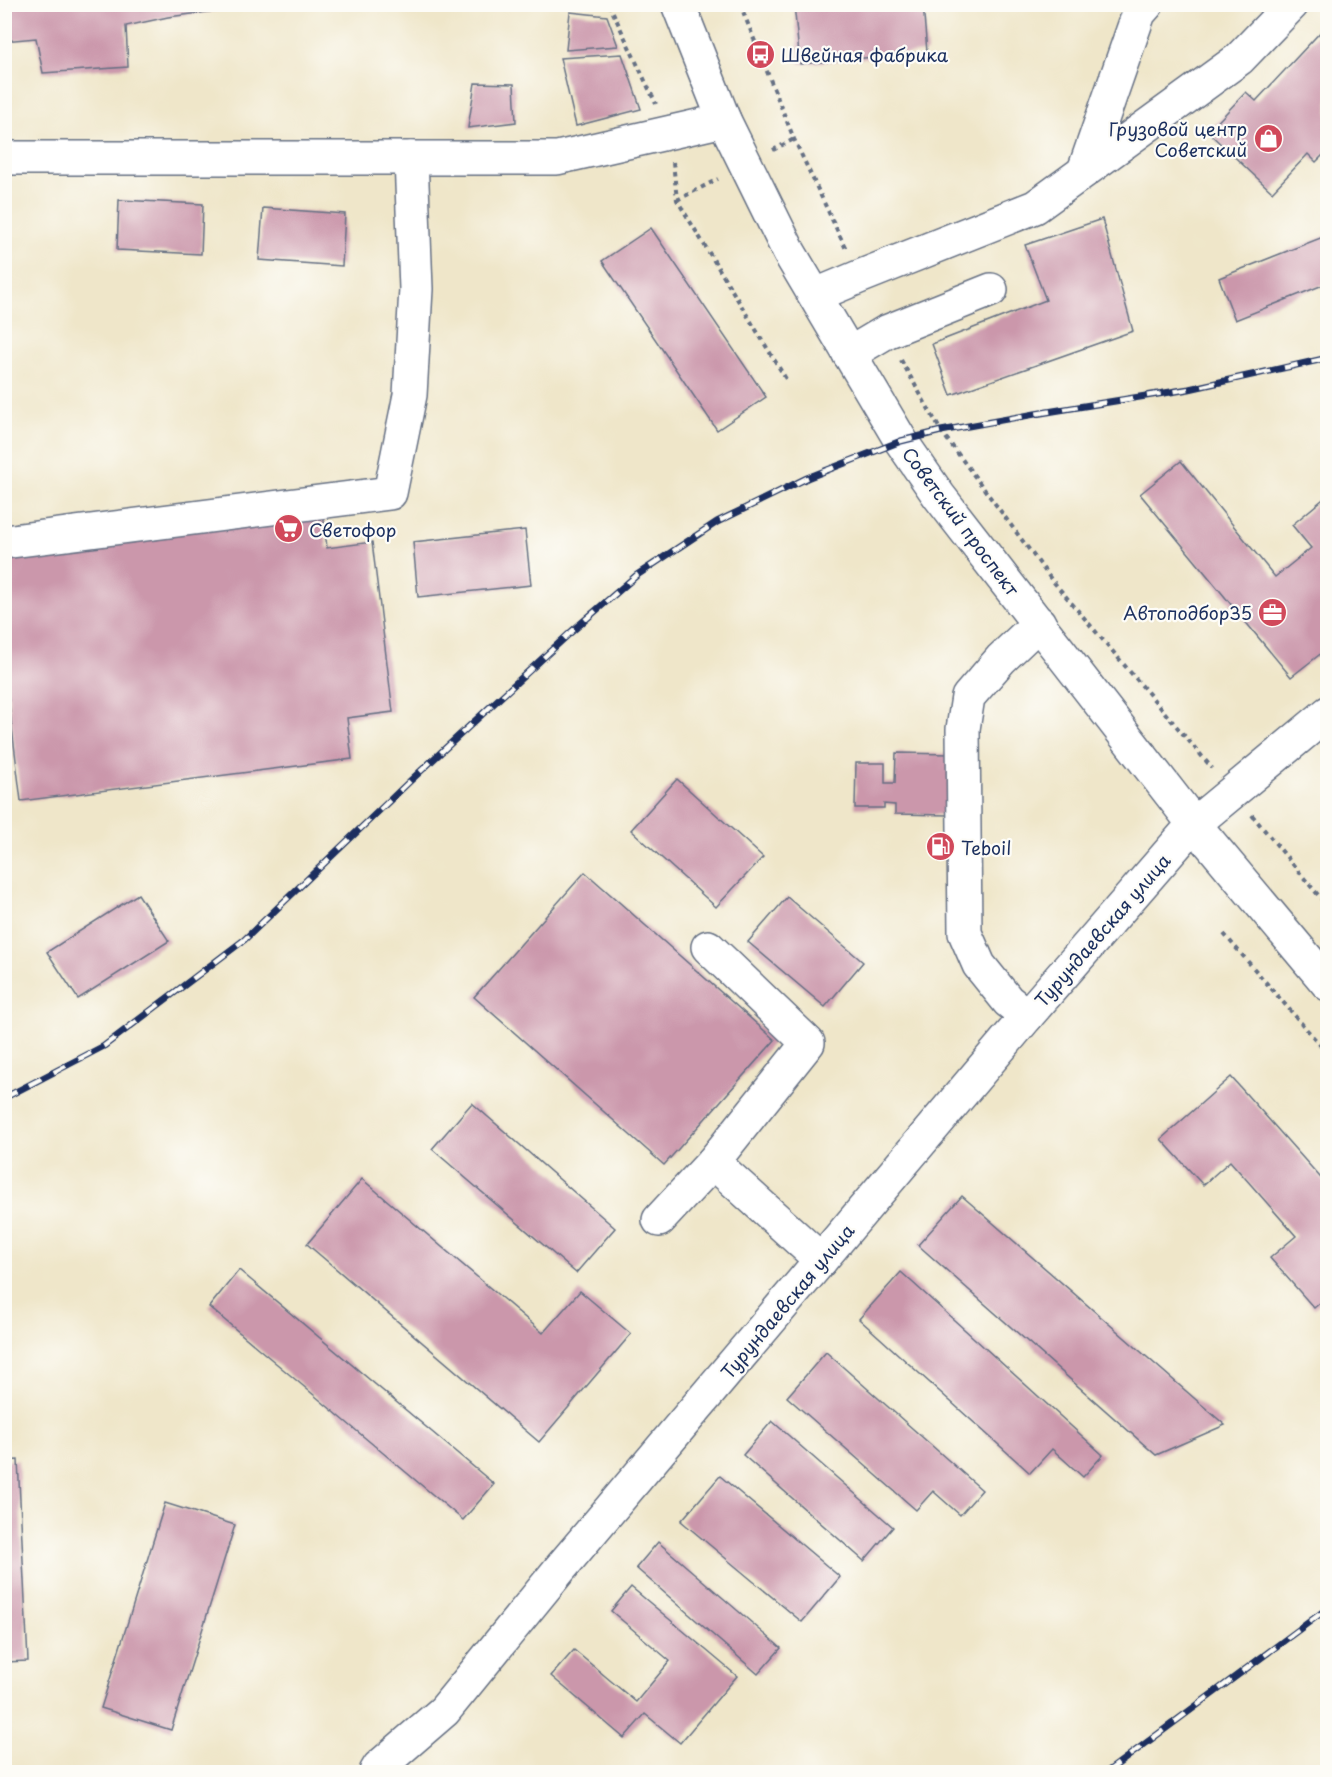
<svg xmlns="http://www.w3.org/2000/svg" width="1332" height="1777" viewBox="0 0 1332 1777" font-family="'Playpen Sans',sans-serif">
<rect width="100%" height="100%" fill="#fdfcf7"/>
<filter id="ink" filterUnits="userSpaceOnUse"><feTurbulence type="fractalNoise" baseFrequency=".0167" numOctaves="2"/><feDisplacementMap in="SourceGraphic" scale="12" xChannelSelector="R" yChannelSelector="G"/><feConvolveMatrix kernelMatrix="1 2 1 2 8 2 1 2 1" color-interpolation-filters="sRGB"/></filter>
<filter id="wash" filterUnits="userSpaceOnUse"><feTurbulence type="fractalNoise" baseFrequency=".008" numOctaves="4" result="noise"/><feDisplacementMap in="SourceGraphic" scale="24" xChannelSelector="R" yChannelSelector="G"/><feGaussianBlur stdDeviation="1.35" result="paint"/><feColorMatrix in="noise" values="0 0 0 0 0 0 0 0 0 0 0 0 0 0 0 0 0 1.4 0 .05"/><feComposite in="paint" operator="in"/></filter>
<g filter="url(#wash)">
<rect width="100%" height="100%" fill="#efe6c9"/>
<g id="blocks">
<g fill="#cb97ab">
<path d="M4 4H255V6L168 17 126 26 128 67 43 73 36 38 4 41Z"/>
<path d="M794 4H923L927 52 800 64Z"/>
<path d="M570 12 607 16 618 46 566 50Z"/>
<path d="M1328 24V150L1316 162 1308 154 1272 192 1208 132 1246 92 1256 101Z"/>
<path d="M622 54 641 109 576 126 560 58Z"/>
<path d="M475 83 514 84 516 122 468 128Z"/>
<path d="M119 200 203 204 201 254 117 250Z"/>
<path d="M263 208 345 214 342 266 259 260Z"/>
<path d="M1102 219 1133 331 951 395 932 344 1046 300 1025 245Z"/>
<path d="M651 228 766 397 717 430 602 261Z"/>
<path d="M1328 235V283L1235 320 1219 278Z"/>
<path d="M1181 461 1275 577 1311 548 1292 525 1328 495V648L1291 677 1140 494Z"/>
<path d="M323 512 327 548 372 542 393 712 347 718 352 759 21 801 4 663V552Z"/>
<path d="M525 530 531 585 418 597 413 542Z"/>
<path d="M896 753 950 754 949 815 895 814V805L884 804V808H855L856 763H885V783H895Z"/>
<path d="M677 779 763 857 716 907 631 830Z"/>
<path d="M585 872 775 1040 664 1165 474 997Z"/>
<path d="M138 894 169 941 78 999 47 952Z"/>
<path d="M787 897 863 962 825 1007 748 942Z"/>
<path d="M1231 1077 1328 1186V1296L1314 1308 1270 1258 1296 1236 1230 1161 1203 1185 1161 1139Z"/>
<path d="M472 1103 615 1228 576 1273 432 1149Z"/>
<path d="M362 1179 543 1333 580 1291 631 1334 539 1442 307 1244Z"/>
<path d="M962 1196 1225 1425 1156 1455 918 1245Z"/>
<path d="M239 1270 494 1484 463 1520 209 1307Z"/>
<path d="M901 1272 1103 1455 1083 1477 1052 1449 1030 1473 859 1319Z"/>
<path d="M826 1352 982 1490 960 1515 933 1491 916 1510 787 1397Z"/>
<path d="M772 1421 893 1527 864 1561 743 1455Z"/>
<path d="M18 1460 28 1661 4 1662V1461Z"/>
<path d="M720 1476 840 1577 802 1622 681 1521Z"/>
<path d="M165 1503 235 1525 171 1730 101 1708Z"/>
<path d="M658 1542 781 1648 758 1674 636 1568Z"/>
<path d="M631 1587 737 1676 680 1743 645 1714 624 1738 551 1676 574 1650 636 1702 670 1661 611 1611Z"/>
</g>
</g>
</g>
<g filter="url(#ink)">
<use href="#blocks" fill-opacity="0" stroke="#656f83" stroke-width="1.5"/>
<g fill="none" stroke-linecap="round" stroke-linejoin="round">
<defs>
<g id="minor">
<path d="M678 4 724 120 789 252 901 441 939 496 1194 824 1328 984"/>
<path d="M4 158H557L724 120"/>
<path d="M1084 171 1139 13 1147 4"/>
<path d="M816 295 859 277 1035 207 1239 59 1292 4"/>
<path d="M849 354 886 332 991 290"/>
<path d="M4 542 390 493 410 395 416 289 411 158"/>
<path d="M708 947 808 1043 713 1162 821 1260"/>
<path d="M1027 1016 1008 1001 979 965 965 933 963 729 968 697 1001 659 1039 623"/>
<path d="M659 1220 713 1162"/>
<path d="M376 1772 379 1767 444 1711 559 1570 1027 1016 1194 824 1328 713"/>
</g>
</defs>
<use href="#minor" stroke="#656f83" stroke-width="36"/>
<g stroke="#656f83" stroke-width="4" stroke-dasharray="4.5 4.5" stroke-linecap="butt">
<path d="M609 4 656 104"/>
<path d="M740 4 794 139 846 249"/>
<path d="M773 150 794 139"/>
<path d="M673 162 677 200 786 379"/>
<path d="M677 200 718 179"/>
<path d="M901 360 941 431 1051 579 1212 768"/>
<path d="M1252 815 1328 907"/>
<path d="M1224 934 1328 1054"/>
</g>
<use href="#minor" stroke="#fff" stroke-width="33"/>
<defs>
<g id="rail">
<path d="M4 1098 104 1046 244 940 410 781 570 633 637 575 717 522 807 478 901 441 941 431 1035 414 1189 389 1328 358"/>
<path d="M1107 1772 1328 1608"/>
</g>
</defs>
<use href="#rail" stroke="#1b2f5e" stroke-width="7"/>
<use href="#rail" stroke="#fdfcf7" stroke-width="4.5" stroke-dasharray="14" stroke-linecap="butt"/>
</g>
</g>
<defs>
<symbol id="bus-disc" viewBox="-11 -11 22 22"><circle r="9.5" fill="#d1495b" stroke="#fdfcf7"/><path d="M-5-6H5V4H4V6H2V4H-2V6H-4V4H-5ZM-3.5-4V0h7V-4ZM-3.5 1.2v1.5H-2V1.2ZM2 1.2v1.5H3.5V1.2Z" fill="#fff"/></symbol>
<symbol id="shop-disc" viewBox="-11 -11 22 22"><circle r="9.5" fill="#d1495b" stroke="#fdfcf7"/><path d="M-5-2.5h2.3a2.7 3.5 0 0 1 5.4 0H5L5.5 6h-11ZM-1.5-2.5h3a1.5 2.3 0 0 0-3 0Z" fill="#fff"/></symbol>
<symbol id="supermarket-disc" viewBox="-11 -11 22 22"><circle r="9.5" fill="#d1495b" stroke="#fdfcf7"/><path d="M-6-5.5h2.5l.6 2H6L4.5 2H-2.5L-4.4-4H-6ZM-1.5 3.2a1.3 1.3 0 1 0 .1 0ZM3 3.2a1.3 1.3 0 1 0 .1 0Z" fill="#fff"/></symbol>
<symbol id="office-disc" viewBox="-11 -11 22 22"><circle r="9.5" fill="#d1495b" stroke="#fdfcf7"/><path d="M-6-3h4V-5.5h4V-3h4V5H-6ZM-1-4.5V-3h2v-1.5ZM-6 0V1H6V0Z" fill="#fff"/></symbol>
<symbol id="fuel-disc" viewBox="-11 -11 22 22"><circle r="9.5" fill="#d1495b" stroke="#fdfcf7"/><path d="M-5.5-6h7V0h2V4h1.3V-2.5L3-4.5l.8-.8L6-3V5H2.5V1h-1V6h-7ZM-4.2-4.7v3.2H.2V-4.7Z" fill="#fff"/></symbol>
</defs>
<g fill-rule="evenodd">
<use href="#bus-disc" x="744" y="38" width="33" height="33"/>
<use href="#shop-disc" x="1252" y="122" width="33" height="33"/>
<use href="#supermarket-disc" x="272" y="512" width="33" height="33"/>
<use href="#office-disc" x="1256" y="596" width="33" height="33"/>
<use href="#fuel-disc" x="924" y="830" width="33" height="33"/>
</g>
<g text-anchor="middle" dominant-baseline="central" stroke-width="4.5" stroke-linejoin="round" paint-order="stroke">
<g font-size="18" fill="#1b2f5e" stroke="#fdfcf7" text-anchor="start">
<text x="781" y="54">Швейная фабрика</text>
<text x="1247" y="128" text-anchor="end">Грузовой центр<tspan x="1247" dy="21">Советский</tspan></text>
<text x="309" y="529">Светофор</text>
<text x="1252" y="612" text-anchor="end">Автоподбор35</text>
<text x="961" y="847">Teboil</text>
</g>
<g font-size="18" fill="#1b2f5e" stroke="#fdfcf7">
<text transform="translate(961 521) rotate(53)">Советский проспект</text>
<text transform="translate(1102 930) rotate(-49)">Турундаевская улица</text>
<text transform="translate(787 1301) rotate(-50)">Турундаевская улица</text>
</g>
</g>
<rect width="1332" height="1777" fill="none" stroke="#fdfcf7" stroke-width="24"/>
</svg>
